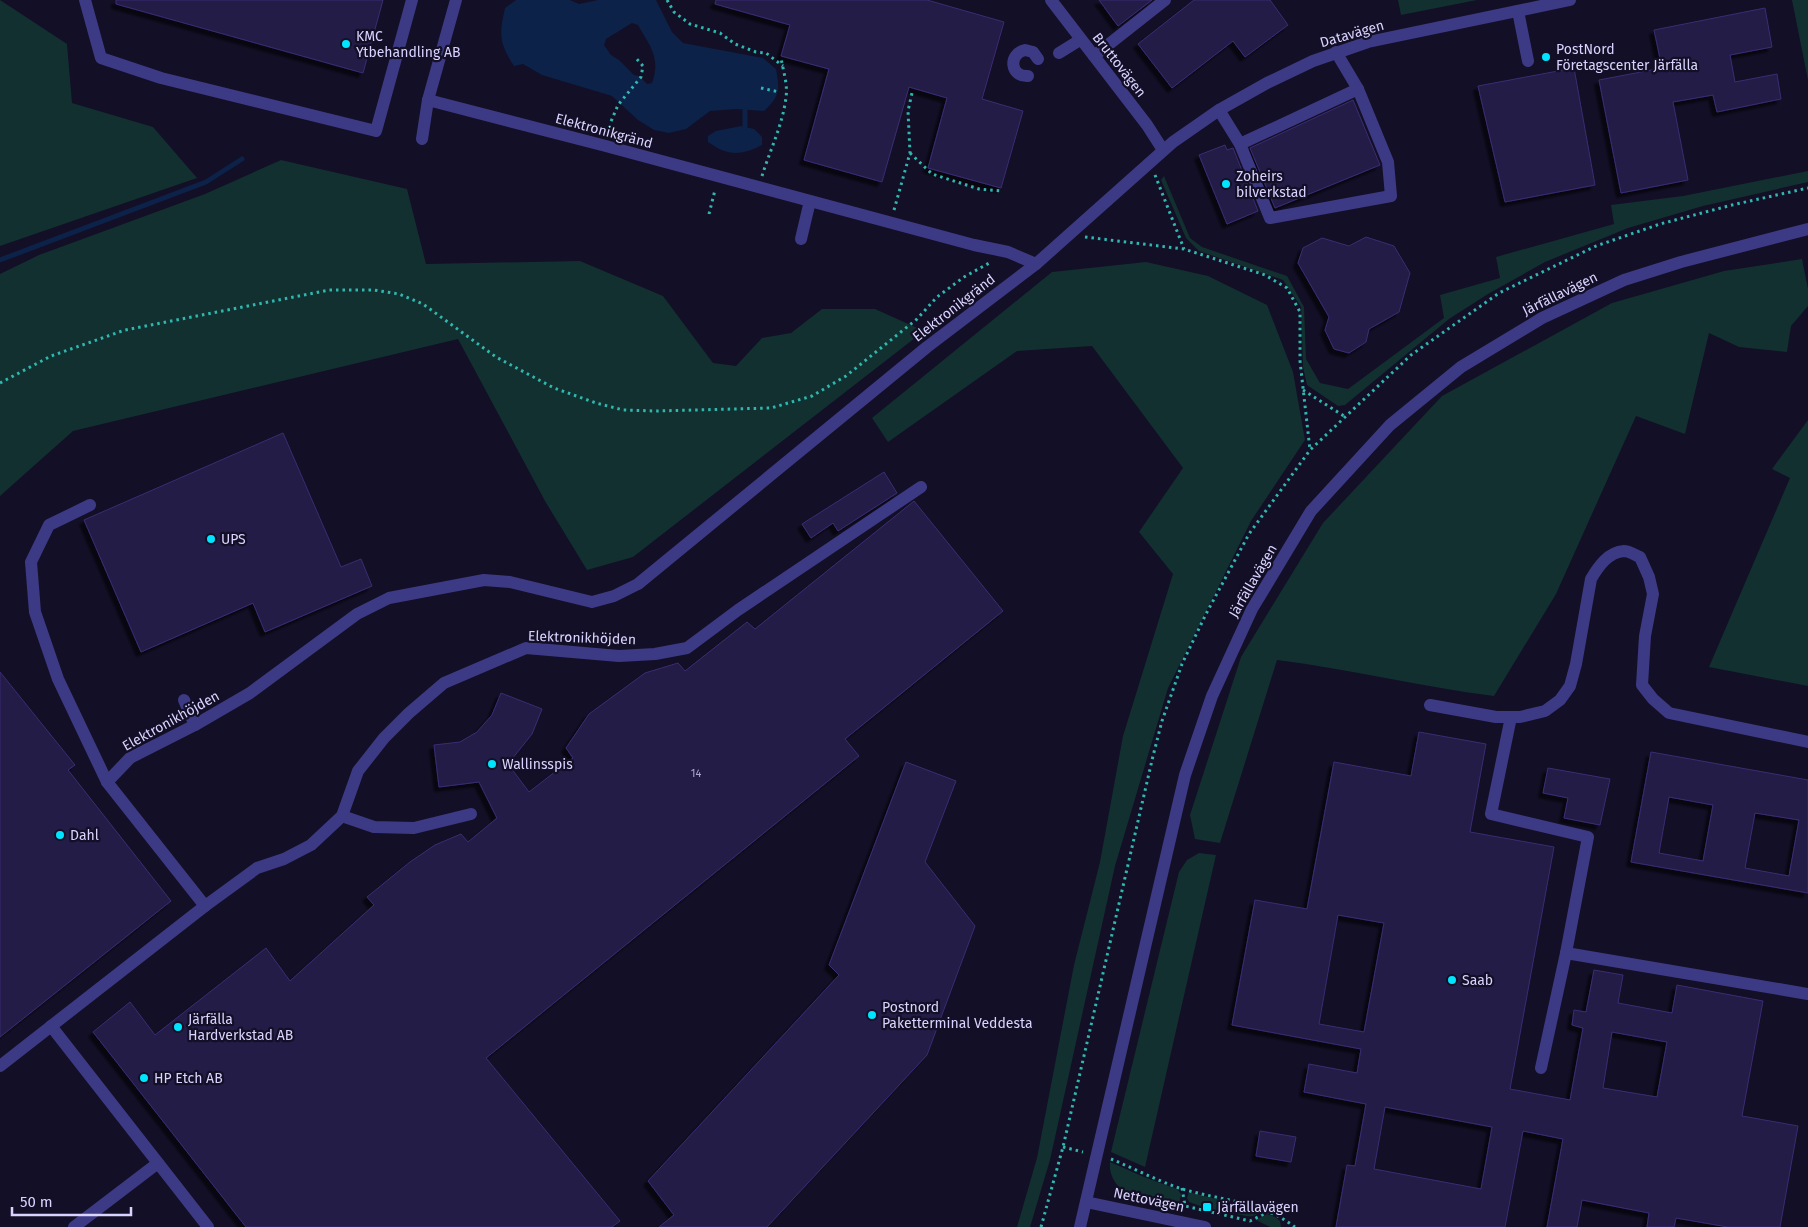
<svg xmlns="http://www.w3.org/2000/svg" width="1808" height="1227" viewBox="0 0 1808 1227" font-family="'Fira Sans',sans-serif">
<defs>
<filter id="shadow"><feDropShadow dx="-4.5" dy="4.5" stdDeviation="1" flood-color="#0009"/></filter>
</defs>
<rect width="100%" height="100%" fill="#130f26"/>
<g fill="#12302f">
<path d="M0 0 67 44 72 103 153 127 197 178 0 246Z"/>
<path d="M1398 0H1477L1401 15Z"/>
<path d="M1792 0H1808V80Z"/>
<path d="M281 160 407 189 426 264 580 261 663 296 713 363 736 366 762 338 791 333 822 309H875L924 331 633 557 587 570 545 501 458 339 73 431 0 496V274L39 255 205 194Z"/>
<path d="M1808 171V182L1703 206 1628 228 1545 262 1488 294 1449 319 1345 405 1338 406 1307 385 1303 367 1301 307 1283 280 1199 251 1186 238 1161 180 1164 176 1190 238 1202 247 1287 276 1304 307 1306 359 1320 383 1348 389 1444 318 1440 295 1500 278 1496 257 1614 224 1611 205 1683 196Z"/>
<path d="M1802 259 1808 289V306L1791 326 1787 352 1739 347 1709 333 1685 434 1636 416 1556 594 1494 696C1421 687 1350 669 1277 660L1220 843 1195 839 1190 815 1241 657 1323 523 1442 396 1612 303 1724 271Z"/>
<path d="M1146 262 1208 276 1267 305 1293 372 1305 440 1251 521 1168 688 1115 866 1050 1160 1030 1227H1017L1037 1158 1074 965 1100 862 1123 736 1173 574 1139 532 1183 468 1092 346 1017 351 888 442 872 418 1052 272Z"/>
<path d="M1808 420V686L1709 667 1790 478 1772 469Z"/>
<path d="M1199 853 1216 855 1145 1167 1111 1152 1179 872 1187 860Z"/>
<path d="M1110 1162 1144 1177 1177 1189 1181 1194 1179 1205C1172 1203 1164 1200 1156 1199 1151 1198 1145 1199 1140 1198 1123 1195 1108 1180 1110 1162Z"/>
<path d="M1189 1192 1259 1210C1257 1216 1252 1217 1246 1216L1203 1207 1189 1202 1187 1198Z"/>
<path d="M1267 1214 1275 1217 1280 1221 1281 1227H1270L1256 1220Z"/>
</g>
<g fill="#0c2248" fill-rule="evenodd">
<path d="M516 0H570L579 4 598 0H656L672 32 683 43 763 58 776 69C780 90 780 96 764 111L736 109 710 111 686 129 669 133 654 130 638 120 612 96 542 75 523 64 514 66C499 43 499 35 505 8ZM632 23 638 25C650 46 661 58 652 83L647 84 639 76 634 75 619 60 611 55 604 45 606 39Z"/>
<path d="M741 126 754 129 762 137V145C741 156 727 156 708 142V136L716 131Z"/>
</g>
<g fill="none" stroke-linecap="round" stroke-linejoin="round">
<g stroke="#0c2248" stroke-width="5">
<path d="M745 110V127"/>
<path d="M0 260 206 182 242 159"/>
</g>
</g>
<g fill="#241b47" stroke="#3b2d73" fill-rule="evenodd" filter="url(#shadow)">
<path d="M116 0H383L363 73 116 4Z"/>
<path d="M716 0H927L1004 22 982 99 1023 111 1001 188 928 168 947 98 909 87 882 182 804 160 829 69 781 56 790 25 715 4Z"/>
<path d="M1099 0H1152L1118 26Z"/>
<path d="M1194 0H1270L1288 25 1245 57 1233 41 1172 88 1138 44Z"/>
<path d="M1765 8 1772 47 1730 55 1735 82 1777 74 1781 99 1717 112 1713 95 1673 102 1688 180 1621 193 1599 80 1662 68 1654 30Z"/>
<path d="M1574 68 1595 185 1505 202 1478 86Z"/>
<path d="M1353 100 1380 165 1275 208 1250 148Z"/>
<path d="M1225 145 1227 150 1233 148 1258 211 1227 224 1199 155Z"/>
<path d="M1366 237 1394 246 1410 273 1399 312 1369 329 1366 342 1349 353 1334 349 1325 330 1329 317 1298 263 1303 248 1322 238 1349 246Z"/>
<path d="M283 433 341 567 361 559 372 586 265 632 253 603 141 652 84 520Z"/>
<path d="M884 472 897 493 838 531 833 523 811 538 802 524Z"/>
<path d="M914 501 1003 611 845 739 859 756 486 1058 620 1221 612 1227H246L93 1032 130 1002 155 1035 266 948 290 981 374 905 367 897 410 862 435 845 461 834 468 842 497 818 479 782 439 787 434 745 460 742 477 732 492 715 501 693 542 709 532 734 508 764 529 792 573 758 566 748 589 714 645 673 678 663 685 671 747 622 755 629Z"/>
<path d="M0 672 75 765 68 770 171 901 0 1037Z"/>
<path d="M1419 732 1486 744 1470 832 1554 847 1510 1089 1570 1100 1583 1028 1572 1025 1574 1010 1586 1012 1594 970 1623 975 1618 1003 1672 1013 1677 985 1763 1001 1742 1116 1798 1126 1780 1227H1728L1676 1218 1674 1227H1647L1649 1213 1582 1200 1577 1227H1547L1563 1139 1523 1131 1505 1227H1336L1347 1165 1355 1166 1366 1104 1304 1092 1309 1064 1357 1073 1361 1049 1232 1025 1255 900 1307 909 1334 762 1411 776ZM1338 915 1384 923 1364 1032 1319 1024ZM1612 1032 1667 1042 1657 1097 1603 1088ZM1385 1107 1492 1127 1481 1189 1374 1169Z"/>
<path d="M1651 752 1808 780V893L1631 862ZM1669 797 1713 805 1703 861 1659 853ZM1755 813 1799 820 1789 876 1745 868Z"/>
<path d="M906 762 956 781 925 862 975 926 927 1055 767 1227H659L674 1215 648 1181 839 975 829 965Z"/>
<path d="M1548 768 1610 779 1600 825 1564 818 1568 798 1543 793Z"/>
<path d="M1260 1131 1296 1137 1291 1162 1256 1156Z"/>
</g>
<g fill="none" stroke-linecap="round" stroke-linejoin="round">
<g stroke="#2fb8b0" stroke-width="3" stroke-dasharray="2.5 4" stroke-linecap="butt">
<path d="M667 0 674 12 690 24 720 33 735 44 756 52 766 53 783 66"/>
<path d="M761 88 779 92"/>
<path d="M606 133 618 105 641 77 643 66 635 57"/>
<path d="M910 153 932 174 979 189 1002 191"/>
<path d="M1155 175 1184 249"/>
<path d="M762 176C770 150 783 124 786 97 788 85 783 70 781 58"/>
<path d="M894 210 910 153 908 111 912 93"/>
<path d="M709 214 715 190"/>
<path d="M1085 237 1184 249 1265 275 1287 288 1300 312V361L1310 450"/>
<path d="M0 383 51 356 125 330 329 290H374L399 294 423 304 496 357 554 388 596 403 623 410 656 411 771 408 812 396 846 376 917 319 937 297 964 277 991 262"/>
<path d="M1303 390 1344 416"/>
<path d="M1063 1147 1083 1152"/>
<path d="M1111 1159C1133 1168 1156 1180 1179 1188 1218 1200 1261 1201 1295 1227"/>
<path d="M1182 1188 1185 1206 1250 1221 1268 1212"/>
<path d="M1041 1227 1063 1147 1153 756 1162 721 1182 664 1206 614 1249 534 1310 450 1411 355 1499 293 1596 246 1660 224 1732 205 1808 188"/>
</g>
<g stroke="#3d3a85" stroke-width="12">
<path d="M85 0 101 58 161 78 376 131 412 0"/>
<path d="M1051 0 1147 125 1163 150"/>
<path d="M1518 11 1528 61"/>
<path d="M1059 53 1080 40"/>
<path d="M1094 56 1165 0"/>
<path d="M1028 76C1010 77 1008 54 1025 50L1033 52 1038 59"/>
<path d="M428 100 456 0"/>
<path d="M1219 110 1240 144 1270 218 1391 196 1388 162 1358 89 1336 52"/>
<path d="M422 139 428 100 602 145 974 245 1008 252 1036 264"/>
<path d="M1240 144 1358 89"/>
<path d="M801 239 810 201"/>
<path d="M90 505 49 525 31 562 35 612 58 679 107 782 205 906"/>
<path d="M184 700 195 725"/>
<path d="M1430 705 1496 717H1520L1545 711 1560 700 1570 686 1576 664 1591 579C1598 567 1608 552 1624 551 1629 551 1635 555 1640 557L1649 577 1653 594 1645 636 1642 685 1653 699 1669 713 1808 742"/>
<path d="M1511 717 1491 814 1588 837 1566 953 1808 994"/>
<path d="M107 782 130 758 195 725 250 693 357 614 389 598 484 580 510 582 592 602 614 596 638 584 927 347 1036 264 1173 142 1219 110 1267 83 1313 61 1368 42 1570 0"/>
<path d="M342 816 374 827 414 828 471 814"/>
<path d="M51 1026 208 1227"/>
<path d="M0 1066 205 906 257 868 284 859 311 845 342 816 358 771 384 738 409 713 444 683 526 648 619 656 655 654 687 648 738 610 921 487"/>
<path d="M1541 1068 1566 953"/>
<path d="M1086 1202 1205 1227"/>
<path d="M74 1227 158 1163"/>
<path d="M1080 1227 1185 775 1212 696 1252 609 1311 511 1390 425 1461 367 1542 318 1624 280 1681 262 1808 229"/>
</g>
</g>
<g fill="#00e5ff" stroke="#130f26" stroke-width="2">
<circle cx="346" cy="44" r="5"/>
<circle cx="1546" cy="57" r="5"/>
<circle cx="1226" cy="184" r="5"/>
<circle cx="211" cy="539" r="5"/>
<circle cx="492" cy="764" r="5"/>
<circle cx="60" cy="835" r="5"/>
<circle cx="1452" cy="980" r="5"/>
<circle cx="872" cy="1015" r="5"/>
<circle cx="178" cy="1027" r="5"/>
<circle cx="144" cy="1078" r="5"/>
<rect x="1202" y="1202" width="10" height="10" rx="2.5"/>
</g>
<g text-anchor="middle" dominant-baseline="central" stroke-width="4.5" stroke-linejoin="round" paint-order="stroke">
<g font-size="11" fill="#aca6d1">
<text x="696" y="773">14</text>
</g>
<g font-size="14" fill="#d9d4ff" stroke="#130f26">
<text transform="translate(1352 34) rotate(-16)">Datavägen</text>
<text transform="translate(1119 65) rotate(52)">Bruttovägen</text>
<text transform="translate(604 131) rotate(15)">Elektronikgränd</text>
<text transform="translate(1560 294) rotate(-26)">Järfällavägen</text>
<text transform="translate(954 308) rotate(-38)">Elektronikgränd</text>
<text transform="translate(1253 581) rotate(-60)">Järfällavägen</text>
<text transform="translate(582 638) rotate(2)">Elektronikhöjden</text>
<text transform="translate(171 721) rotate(-29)">Elektronikhöjden</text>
<text transform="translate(1149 1200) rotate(12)">Nettovägen</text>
</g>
<g font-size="14" fill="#d9d4ff" stroke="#130f26" text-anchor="start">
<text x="356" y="36">KMC<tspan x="356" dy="16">Ytbehandling AB</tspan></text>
<text x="1556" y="49">PostNord<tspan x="1556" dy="16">Företagscenter Järfälla</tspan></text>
<text x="1236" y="176">Zoheirs<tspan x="1236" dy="16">bilverkstad</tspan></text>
<text x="221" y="539">UPS</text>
<text x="502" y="764">Wallinsspis</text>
<text x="70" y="835">Dahl</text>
<text x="1462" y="980">Saab</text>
<text x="882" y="1007">Postnord<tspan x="882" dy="16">Paketterminal Veddesta</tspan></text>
<text x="188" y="1019">Järfälla<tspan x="188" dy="16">Hardverkstad AB</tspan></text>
<text x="154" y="1078">HP Etch AB</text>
<text x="1217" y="1207">Järfällavägen</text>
</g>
</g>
<path d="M12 1207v8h119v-8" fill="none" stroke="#d9d4ff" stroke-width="2.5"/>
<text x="20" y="1207" font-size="15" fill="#d9d4ff" stroke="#130f26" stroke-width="4" paint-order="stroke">50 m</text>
</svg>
